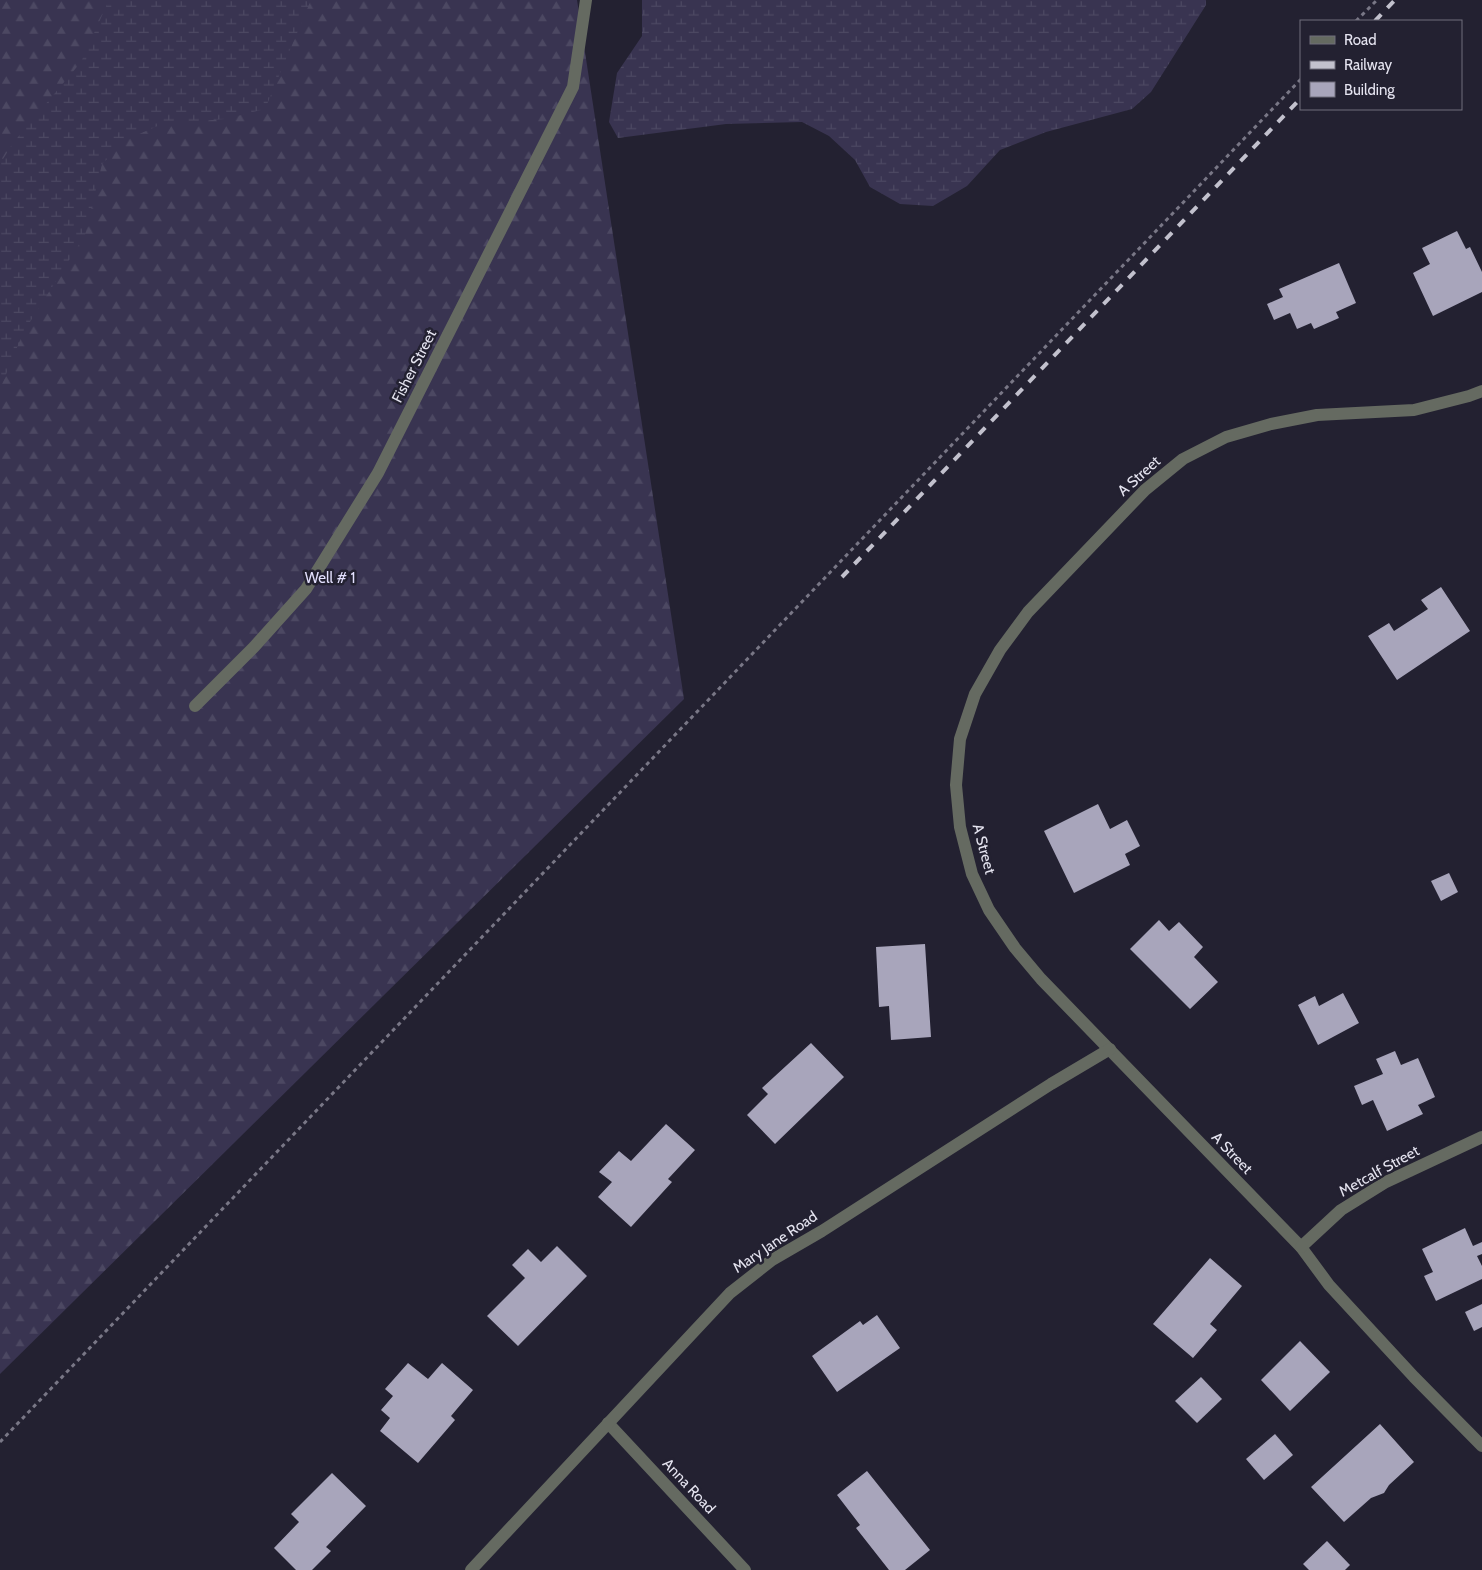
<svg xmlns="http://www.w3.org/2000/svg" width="1482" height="1570" viewBox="0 0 1482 1570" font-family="Cabin,sans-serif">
<defs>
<pattern id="forest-firs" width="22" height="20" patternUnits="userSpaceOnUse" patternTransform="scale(1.25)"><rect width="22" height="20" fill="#393451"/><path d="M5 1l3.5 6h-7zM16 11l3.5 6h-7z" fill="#4c4862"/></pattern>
<pattern id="wetland-marsh" width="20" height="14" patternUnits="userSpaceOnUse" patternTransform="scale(1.25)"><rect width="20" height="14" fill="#393451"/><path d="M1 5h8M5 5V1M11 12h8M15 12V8" fill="none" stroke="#4c4862"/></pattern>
</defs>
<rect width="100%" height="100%" fill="#232131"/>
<path fill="url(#forest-firs)" d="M0 0H577L684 699 0 1374Z"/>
<g fill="url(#wetland-marsh)">
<path d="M109 0H311L265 109 225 119 162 124 128 139 102 164 85 235 23 333 0 389V164L13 143 81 62Z"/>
<path d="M642 0H1206V5L1151 92 1132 109 1046 132 1000 150 967 186 933 206 900 204 870 187 855 160 829 136 802 122 726 124 618 138 609 122 617 73 642 36Z"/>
</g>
<g fill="#a8a5bb">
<path d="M1457 231 1466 249 1470 247 1482 272V292L1433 316 1413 273 1430 264 1422 248Z"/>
<path d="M1339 263 1356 303 1336 312 1339 318 1314 329 1311 323 1297 329 1290 313 1274 320 1267 304 1283 297 1279 289Z"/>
<path d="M1441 587 1470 631 1397 680 1368 636 1389 623 1394 631 1428 609 1421 600Z"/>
<path d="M1098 804 1110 829 1127 820 1140 846 1125 854 1130 865 1074 893 1044 831Z"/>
<path d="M1449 873 1458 892 1441 901 1431 881Z"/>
<path d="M1159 920 1169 931 1179 922 1203 947 1194 957 1218 982 1190 1009 1130 949Z"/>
<path d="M925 944 931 1037 891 1040 889 1006 879 1007 876 947Z"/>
<path d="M1343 993 1359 1023 1318 1045 1298 1005 1315 996 1319 1006Z"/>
<path d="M811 1043 844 1077 775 1144 747 1115 768 1094 762 1088Z"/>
<path d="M1395 1051 1401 1065 1418 1058 1435 1097 1418 1105 1423 1114 1387 1131 1373 1100 1362 1105 1354 1086 1383 1074 1376 1059Z"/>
<path d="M666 1124 695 1150 668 1179 672 1182 631 1227 598 1197 612 1182 599 1172 619 1151 631 1161Z"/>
<path d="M1465 1228 1473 1246 1482 1242V1254L1477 1256 1482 1266V1279L1436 1301 1424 1276 1433 1272 1422 1249Z"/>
<path d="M557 1246 587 1276 518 1346 487 1316 525 1278 512 1265 528 1249 541 1262Z"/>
<path d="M1210 1258 1242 1286 1210 1324 1217 1330 1193 1358 1153 1324Z"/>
<path d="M1482 1304V1327L1474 1331 1465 1312Z"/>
<path d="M877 1315 900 1348 837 1392 812 1356 860 1321 863 1325Z"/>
<path d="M1300 1341 1330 1372 1290 1411 1261 1380Z"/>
<path d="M408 1363 428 1379 442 1363 473 1390 451 1416 455 1420 418 1463 380 1431 390 1418 381 1410 393 1396 385 1389Z"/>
<path d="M1201 1377 1222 1399 1197 1423 1175 1401Z"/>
<path d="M1380 1424 1414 1462 1389 1485 1384 1493 1371 1498 1344 1522 1311 1487Z"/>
<path d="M1275 1434 1293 1455 1264 1480 1246 1459Z"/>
<path d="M867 1471 930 1550 905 1570H889L856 1528 860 1525 837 1495Z"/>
<path d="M332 1473 366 1506 326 1547 331 1551 312 1570H296L274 1548 299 1522 291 1514Z"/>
<path d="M1327 1541 1350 1565 1345 1570H1309L1303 1564Z"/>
</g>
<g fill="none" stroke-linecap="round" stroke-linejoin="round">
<g stroke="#797786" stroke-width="3" stroke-dasharray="4 4" stroke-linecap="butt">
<path d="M1356 21 1377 0"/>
<path d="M0 1442 1301 79"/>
</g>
<g stroke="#656a61" stroke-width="12">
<path d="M1482 391 1469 396 1414 410 1317 415 1271 424 1226 437 1183 459 1145 490 1028 612 1000 650 975 694 960 739 956 785 960 827 972 874 989 910 1015 948 1041 979 1301 1247 1329 1285 1414 1377 1482 1446"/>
<path d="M195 706 254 647 306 589 378 473 573 87 586 0"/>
<path d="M1301 1247 1341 1210 1386 1182 1482 1137"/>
<path d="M608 1423 745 1570"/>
<path d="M471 1570 730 1293 772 1260 822 1231 1051 1084 1110 1049"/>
</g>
<g stroke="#c2c1cd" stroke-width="4" stroke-dasharray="9 9" stroke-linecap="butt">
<path d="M1375 21 1395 0"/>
<path d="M842 577 1301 98"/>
</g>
</g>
<g text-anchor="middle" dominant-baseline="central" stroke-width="5" stroke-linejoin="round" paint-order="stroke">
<g font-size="15" fill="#e5e4f0" stroke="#232131">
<text transform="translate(414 366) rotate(-63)">Fisher Street</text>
<text transform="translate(1139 476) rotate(-42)">A Street</text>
<text transform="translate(984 849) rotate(75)">A Street</text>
<text transform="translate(1232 1153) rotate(46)">A Street</text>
<text transform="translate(1379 1171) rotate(-29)">Metcalf Street</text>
<text transform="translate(775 1242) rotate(-34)">Mary Jane Road</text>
<text transform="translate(689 1486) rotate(47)">Anna Road</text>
</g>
<g font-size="15" fill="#e3e0fe" stroke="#232131">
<text x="330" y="578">Well # 1</text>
</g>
</g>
<rect x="1300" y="20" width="162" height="90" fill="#232131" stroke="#716f7d"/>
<rect x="1310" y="36" width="25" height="8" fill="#656a61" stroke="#716f7d"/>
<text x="1344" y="45" font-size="15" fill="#e5e4f0">Road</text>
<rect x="1310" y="61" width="25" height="8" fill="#c2c1cd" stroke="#716f7d"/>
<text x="1344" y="70" font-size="15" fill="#e5e4f0">Railway</text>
<rect x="1310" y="82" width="25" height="15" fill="#a8a5bb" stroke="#716f7d"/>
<text x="1344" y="95" font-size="15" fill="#e5e4f0">Building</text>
</svg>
